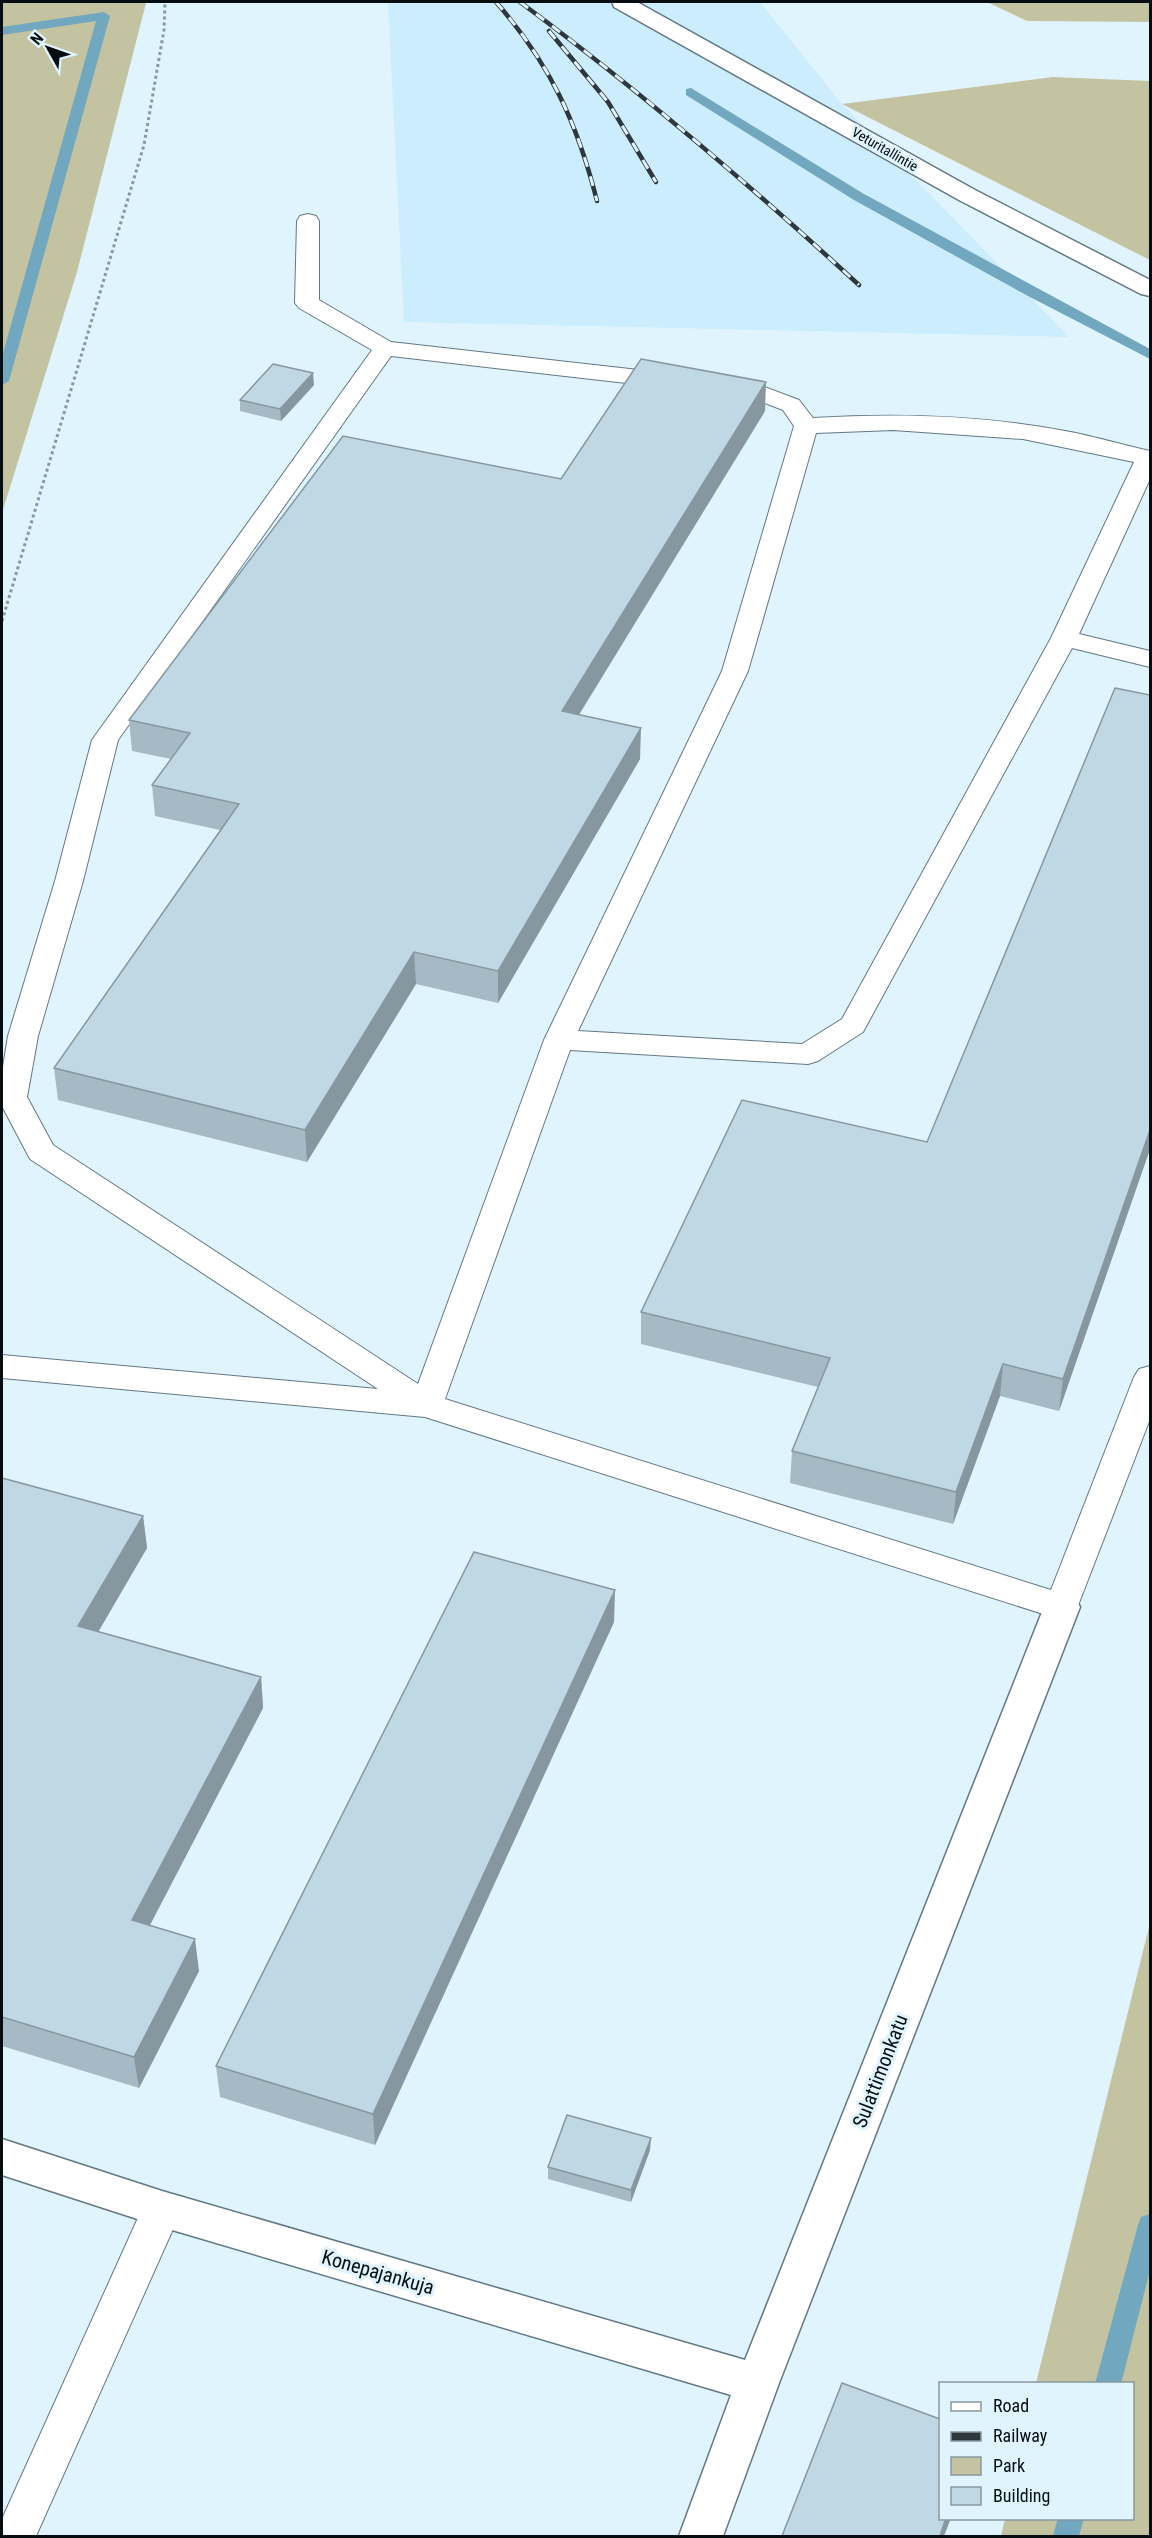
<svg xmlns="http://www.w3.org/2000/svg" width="1152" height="2538" viewBox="0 0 1152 2538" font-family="'Roboto Condensed',sans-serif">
<rect width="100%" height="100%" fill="#e0f4fe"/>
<path fill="#ccedfd" d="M388 2H760L842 104 1069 337 404 322Z"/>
<g fill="#c3c3a2">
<path d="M2 2H150L146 3 77 272 2 513Z"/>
<path d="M987 2H1150V22L1027 21Z"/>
<path d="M1053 77 1150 81V260L842 104Z"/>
<path d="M1150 1923V2536H1001L1005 2519 1132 2518V2384L1036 2383Z"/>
</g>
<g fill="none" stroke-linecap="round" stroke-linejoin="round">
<g fill="#71a7bf" fill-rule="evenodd">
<path d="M104 12 110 16 9 381 2 385V357L96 21 2 35V27Z"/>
<path d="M691 88 864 194 1150 349V359L1028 296 854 200 686 95V89Z"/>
<path d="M1150 2214V2270L1121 2384H1095L1138 2225 1141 2217Z"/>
<path d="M1058 2518H1084L1079 2536H1053Z"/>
</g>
<defs>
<g id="lane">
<path d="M308 214 316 216 319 221V300L391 342 754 383 799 400 813 418C897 413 982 415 1065 431 1094 436 1122 445 1150 451V479L1079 634 1150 651V667L1072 648 863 1032 818 1061 808 1064 570 1050 445 1399 1051 1590 1134 1377 1139 1369 1150 1366V1419L1074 1616 1062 1620 425 1417 2 1378V1355L378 1389 30 1159 2 1106V1073L8 1036 55 881 92 740 372 350 299 308 295 303 297 221 300 216ZM391 356 749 397 783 410 794 426 722 671 544 1040 418 1384 53 1145 27 1097 38 1036 83 881 118 740ZM893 430 1023 439 1134 462 1051 638 842 1019 802 1044 578 1031 748 671 816 433Z"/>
<path d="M162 2192 176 2197 182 2209 36 2536H2V2519L142 2209 148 2197Z"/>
</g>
<g id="street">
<path d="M612 2H637L975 190 1150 280V296L1141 294 959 200 614 7Z"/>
<path d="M1062 1593 1075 1597 1080 1607 779 2383 723 2536H679L731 2395 162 2227 2 2175V2139L162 2191 745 2360 1044 1607 1049 1597Z"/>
</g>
</defs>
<use href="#lane" stroke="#627883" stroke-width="2"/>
<use href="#street" stroke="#627883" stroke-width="3"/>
<path stroke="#89989f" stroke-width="3" stroke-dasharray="3 3" stroke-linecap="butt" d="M2 621 144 145 164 30 165 2"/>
<use href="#lane" fill="#fff" fill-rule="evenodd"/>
<use href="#street" fill="#fff" fill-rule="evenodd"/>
<defs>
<g id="rail">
<path d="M496 2C550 64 577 122 597 201"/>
<path d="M520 2C639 90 750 185 859 285"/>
<path d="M549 31 608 102 656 182"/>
</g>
</defs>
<use href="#rail" stroke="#2d373c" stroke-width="4.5"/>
<use href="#rail" stroke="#e0f4fe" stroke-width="3" stroke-dasharray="10" stroke-linecap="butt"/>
</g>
<g fill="#a5bac4">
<path d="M314 385 281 421 240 411V400Z"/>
<path d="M765 411 579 715 640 759 498 1003 416 984 307 1162 58 1100 54 1068 220 830 155 816 152 785 171 759 132 751 129 720 561 479Z"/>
<path d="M927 1142 1150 1149 1059 1411 1000 1396 953 1524 790 1483 792 1451 818 1387 641 1344V1312Z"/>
<path d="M2 1478 143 1516 147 1548 98 1632 261 1677 263 1708 149 1926 199 1971 139 2088 2 2046Z"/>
<path d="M614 1622 375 2145 220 2097 216 2066Z"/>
<path d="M650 2150 631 2202 548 2179V2167Z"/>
</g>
<g fill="#8697a0">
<path d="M313 373 314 385 281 421 280 409Z"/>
<path d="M766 382 765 411 562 742V711Z"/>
<path d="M641 728 640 759 498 1003V971Z"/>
<path d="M414 952 416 984 307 1162 305 1130Z"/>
<path d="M1150 1130V1149L1059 1411 1063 1379Z"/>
<path d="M1003 1364 1000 1396 953 1524 956 1492Z"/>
<path d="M143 1516 147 1548 83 1658 78 1626Z"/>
<path d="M615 1590 614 1622 375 2145 373 2114Z"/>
<path d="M261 1677 263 1708 136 1952 132 1920Z"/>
<path d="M195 1939 199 1971 139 2088 134 2057Z"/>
<path d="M651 2138 650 2150 631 2202V2190Z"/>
<path d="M946 2518H951L944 2536H940Z"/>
</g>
<g fill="#c0d8e4" stroke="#8697a0" stroke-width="1.5">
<path d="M641 359 766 382 562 711 641 728 498 971 414 952 305 1130 54 1068 239 804 152 785 190 733 129 720 343 436 561 479Z"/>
<path d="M273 364 313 373 280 409 240 400Z"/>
<path d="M1115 688 1150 695V1130L1063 1379 1003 1364 956 1492 792 1451 830 1358 641 1312 742 1100 927 1142Z"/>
<path d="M2 1478 143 1516 78 1626 261 1677 132 1920 195 1939 134 2057 2 2017Z"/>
<path d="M474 1552 615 1590 373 2114 216 2066Z"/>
<path d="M567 2115 651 2138 631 2190 548 2167Z"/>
<path d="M842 2383 940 2419V2518H946L940 2536H782Z"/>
</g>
<g text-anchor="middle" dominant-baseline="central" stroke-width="6" stroke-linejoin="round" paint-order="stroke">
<g font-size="14" fill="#050d10" stroke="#e0f4fe">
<text transform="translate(885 149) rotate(30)">Veturitallintie</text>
</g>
<g font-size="20" fill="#050d10" stroke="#e0f4fe">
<text transform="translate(880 2071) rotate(-69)">Sulattimonkatu</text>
<text transform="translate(378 2272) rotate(16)">Konepajankuja</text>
</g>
</g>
<rect width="1152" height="2538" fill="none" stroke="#050d10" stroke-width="6"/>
<rect x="939" y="2382" width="195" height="138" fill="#e0f4fe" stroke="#88989f" stroke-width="1.5"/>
<rect x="951" y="2402" width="30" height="9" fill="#ffffff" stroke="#88989f" stroke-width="1.5"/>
<text x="993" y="2412" font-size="18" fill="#050d10">Road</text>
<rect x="951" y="2432" width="30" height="9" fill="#2d373c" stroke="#88989f" stroke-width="1.5"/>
<text x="993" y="2442" font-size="18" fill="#050d10">Railway</text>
<rect x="951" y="2457" width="30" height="18" fill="#c3c3a2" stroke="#88989f" stroke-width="1.5"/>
<text x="993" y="2472" font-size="18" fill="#050d10">Park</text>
<rect x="951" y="2487" width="30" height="18" fill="#c0d8e4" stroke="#88989f" stroke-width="1.5"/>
<text x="993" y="2502" font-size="18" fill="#050d10">Building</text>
<g transform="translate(48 48) rotate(310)" stroke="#e0f4fe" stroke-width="4.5" paint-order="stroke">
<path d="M0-4.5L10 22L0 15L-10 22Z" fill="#050d10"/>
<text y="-9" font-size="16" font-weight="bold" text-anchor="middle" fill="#050d10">N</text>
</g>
</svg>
